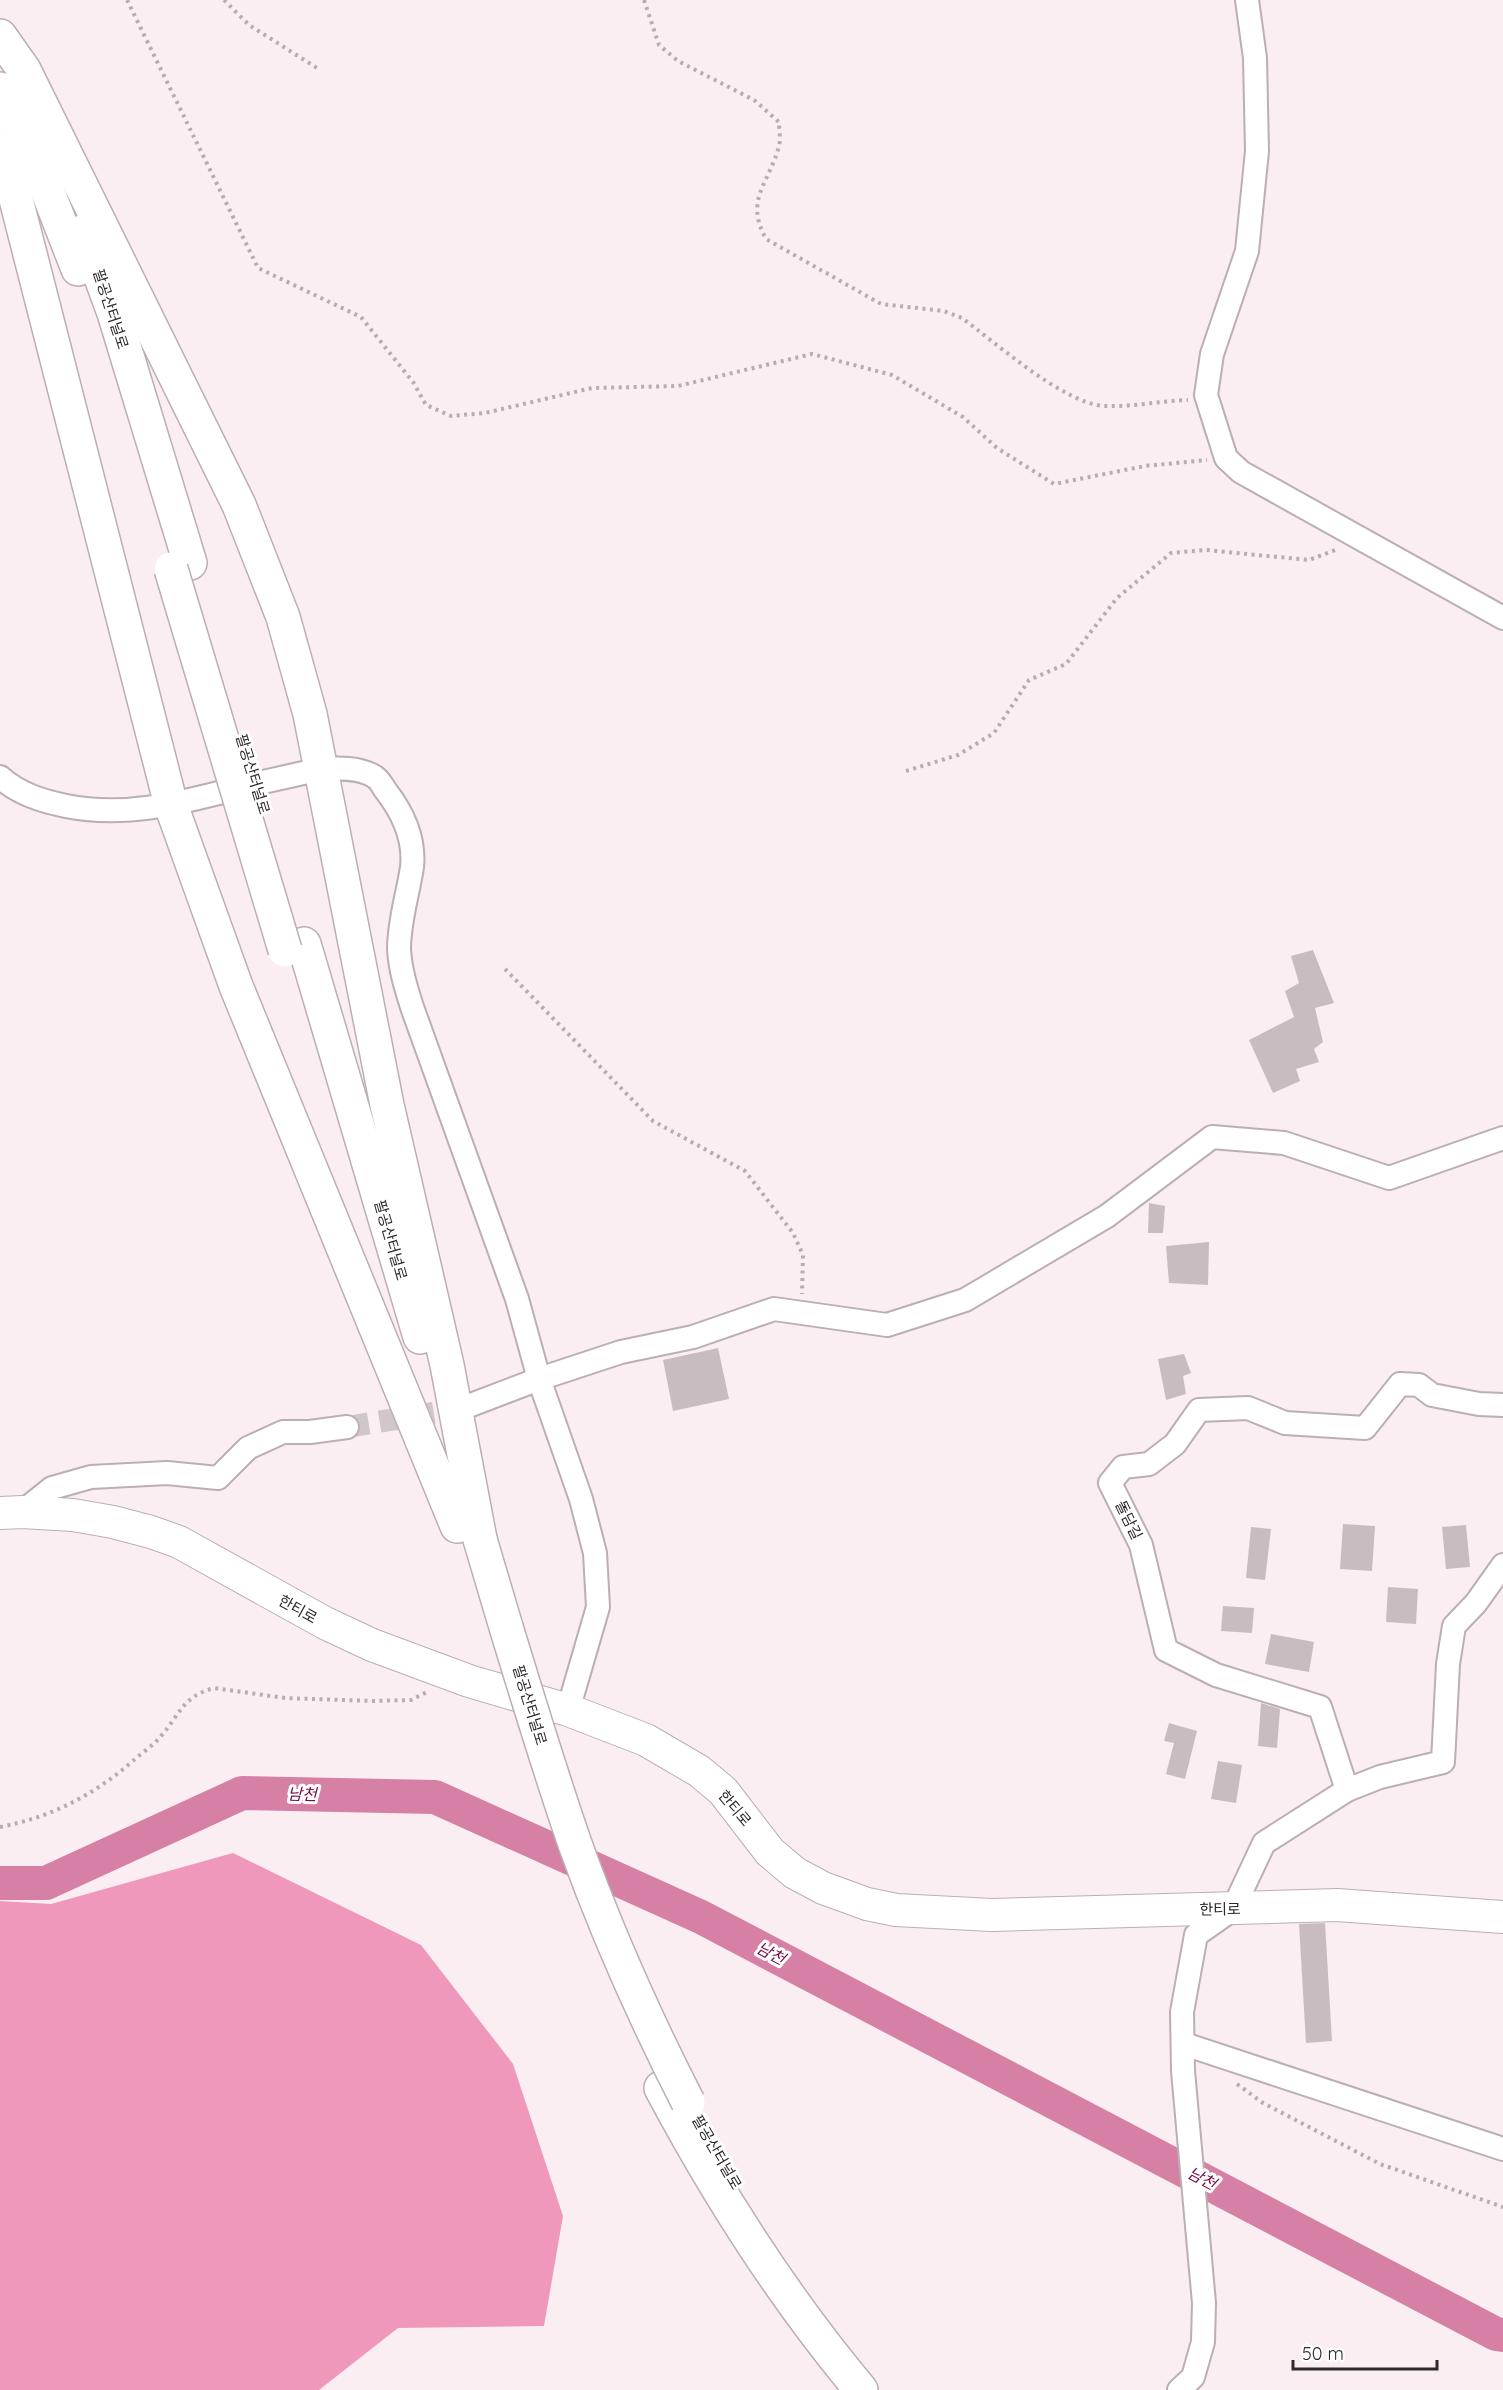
<svg xmlns="http://www.w3.org/2000/svg" width="1503" height="2390" viewBox="0 0 1503 2390" font-family="Quicksand,'Noto Sans KR',sans-serif">
<rect width="100%" height="100%" fill="#faeef2"/>
<path fill="#ef98bc" d="M233 1853 421 1945 513 2064 563 2216 544 2326 398 2328 319 2390H0V1901L51 1904Z"/>
<g fill="none" stroke-linecap="round" stroke-linejoin="round">
<path stroke="#d580a4" stroke-width="34" d="M0 1883H46L242 1793 435 1797 701 1917 1496 2334 1503 2335"/>
</g>
<g fill="#c9bcc1">
<path d="M1313 950 1334 1003 1315 1008 1323 1042 1314 1049 1319 1062 1296 1069 1300 1081 1273 1093 1249 1040 1294 1017 1285 991 1299 983 1291 956Z"/>
<path d="M1149 1203 1165 1206 1163 1233H1148Z"/>
<path d="M1209 1242 1208 1285 1169 1283 1166 1246Z"/>
<path d="M718 1348 729 1399 673 1411 663 1360Z"/>
<path d="M1184 1354 1191 1373 1183 1376 1186 1394 1166 1400 1158 1359Z"/>
<path d="M1343 1524 1375 1526 1372 1571 1340 1569Z"/>
<path d="M1466 1525 1470 1567 1446 1569 1442 1527Z"/>
<path d="M1251 1527 1271 1529 1265 1580 1246 1578Z"/>
<path d="M1388 1587 1418 1589 1416 1624 1386 1622Z"/>
<path d="M1223 1606 1254 1608 1252 1633 1221 1631Z"/>
<path d="M1271 1634 1314 1642 1309 1672 1265 1664Z"/>
<path d="M1261 1703 1280 1709 1277 1748 1258 1746Z"/>
<path d="M1169 1723 1197 1731 1185 1779 1166 1774 1174 1743 1164 1741Z"/>
<path d="M1218 1761 1242 1765 1236 1803 1211 1799Z"/>
<path d="M1325 1923 1332 2041 1306 2043 1299 1924Z"/>
</g>
<g fill="none" stroke-linecap="round" stroke-linejoin="round">
<path stroke="#d1c7ca" stroke-width="22" stroke-dasharray="22 11" stroke-linecap="butt" d="M347 1427 463 1408"/>
<defs>
<g id="street">
<path d="M1247 0 1255 58 1257 151 1247 251 1212 354 1206 395 1226 458 1241 472 1503 618"/>
<path d="M0 777C19 794 42 801 66 806 131 819 191 800 254 784 276 779 298 774 321 769 337 768 360 767 375 777 379 779 383 787 386 791 403 813 415 838 412 867 408 894 399 921 399 949 400 969 406 988 412 1007L517 1299 539 1379 581 1499 595 1553 598 1607 568 1710"/>
<path d="M463 1408 539 1379 621 1352 693 1337 774 1309 887 1325 965 1300 1107 1216 1212 1137 1284 1143 1389 1178 1503 1138"/>
<path d="M22 1512 52 1488 91 1477 167 1473 218 1478 248 1448 283 1432H310L347 1427"/>
<path d="M1347 1790 1320 1707 1216 1675 1166 1650 1141 1545 1110 1483 1123 1467 1149 1464 1175 1444 1199 1410 1248 1408 1285 1423 1365 1428 1400 1384 1419 1385 1432 1395 1479 1404 1503 1405"/>
<path d="M1184 2044 1503 2149"/>
<path d="M1179 2390 1193 2377 1203 2342 1204 2303 1183 2071 1182 2012 1196 1935 1233 1909 1264 1843 1347 1790 1380 1777 1443 1762 1448 1664 1454 1626 1476 1603 1503 1565"/>
</g>
<path id="secondary" d="M0 1513 22 1512 73 1515 113 1522 151 1532 179 1542 325 1623 372 1645 469 1681 568 1710 646 1740 699 1771 723 1791 770 1852 795 1873 823 1888 867 1904 896 1910 992 1915 1337 1905 1503 1917"/>
<g id="highway">
<path d="M0 36 24 70 239 505 283 617 310 714 387 1105 447 1365 480 1539"/>
<path d="M0 89 46 187 78 269"/>
<path d="M0 145 8 168 171 805 236 986 457 1526"/>
<path d="M84 231 114 313 190 563"/>
<path d="M304 944 420 1337"/>
<path d="M474 1519 506 1627"/>
<path d="M661 2088C718 2195 783 2297 861 2390"/>
</g>
</defs>
<use href="#street" stroke="#bbafb4" stroke-width="26"/>
<use href="#secondary" stroke="#bbafb4" stroke-width="34"/>
<use href="#highway" stroke="#bbafb4" stroke-width="36"/>
<g stroke="#b7adb0" stroke-width="4" stroke-dasharray="3 4.5" stroke-linecap="butt">
<path d="M127 0 258 268 361 317 413 382 426 405 451 416 485 413 592 388 678 386 812 354 892 375 963 417 997 448 1054 484 1145 466 1207 460"/>
<path d="M224 0 249 25 317 68"/>
<path d="M644 0 659 45 678 61 754 100 779 122C779 129 781 139 779 146 769 184 744 199 766 239L881 304 944 311 962 318C996 343 1064 404 1105 406 1132 407 1160 401 1188 400"/>
<path d="M906 771 958 755 994 733 1029 680 1066 664 1117 598 1171 553 1206 550 1309 560 1338 549"/>
<path d="M505 969 653 1121 745 1171 793 1233 803 1255 802 1294"/>
<path d="M0 1827C52 1817 94 1795 134 1760 143 1752 154 1745 161 1736 181 1713 182 1697 214 1688L285 1698 372 1701 411 1700 427 1692"/>
<path d="M1237 2084 1263 2103 1380 2164 1503 2207"/>
</g>
<use href="#street" stroke="#fff" stroke-width="22"/>
<use href="#secondary" stroke="#fff" stroke-width="32"/>
<use href="#highway" stroke="#fff" stroke-width="33"/>
<defs>
<g id="highway-bridge">
<path d="M171 569 285 950"/>
<path d="M506 1627C528 1699 550 1772 575 1844 607 1933 645 2018 688 2102"/>
</g>
</defs>
<use href="#highway-bridge" stroke="#bbafb4" stroke-width="36" stroke-linecap="butt"/>
<use href="#highway-bridge" stroke="#fff" stroke-width="33"/>
</g>
<g text-anchor="middle" dominant-baseline="central" stroke-width="6" stroke-linejoin="round" paint-order="stroke">
<g font-size="15" fill="#2e292b" stroke="#fff">
<text transform="translate(111 309) rotate(72)">팔공산터널로</text>
<text transform="translate(253 774) rotate(73)">팔공산터널로</text>
<text transform="translate(391 1240) rotate(74)">팔공산터널로</text>
<text transform="translate(1129 1520) rotate(64)">돌담길</text>
<text transform="translate(298 1609) rotate(29)">한티로</text>
<text transform="translate(530 1705) rotate(73)">팔공산터널로</text>
<text transform="translate(735 1808) rotate(50)">한티로</text>
<text transform="translate(1220 1909) rotate(-1)">한티로</text>
<text transform="translate(717 2152) rotate(60)">팔공산터널로</text>
</g>
<g font-size="16" font-style="italic" fill="#730b46" stroke="#fff">
<text transform="translate(302 1794) rotate(1)">남천</text>
<text transform="translate(771 1953) rotate(28)">남천</text>
<text transform="translate(1202 2178) rotate(28)">남천</text>
</g>
</g>
<path d="M1293 2360v9h144v-9" fill="none" stroke="#2e292b" stroke-width="3"/>
<text x="1302" y="2360" font-size="18" fill="#2e292b" stroke="#ffffff" stroke-width="4.5" paint-order="stroke">50 m</text>
</svg>
